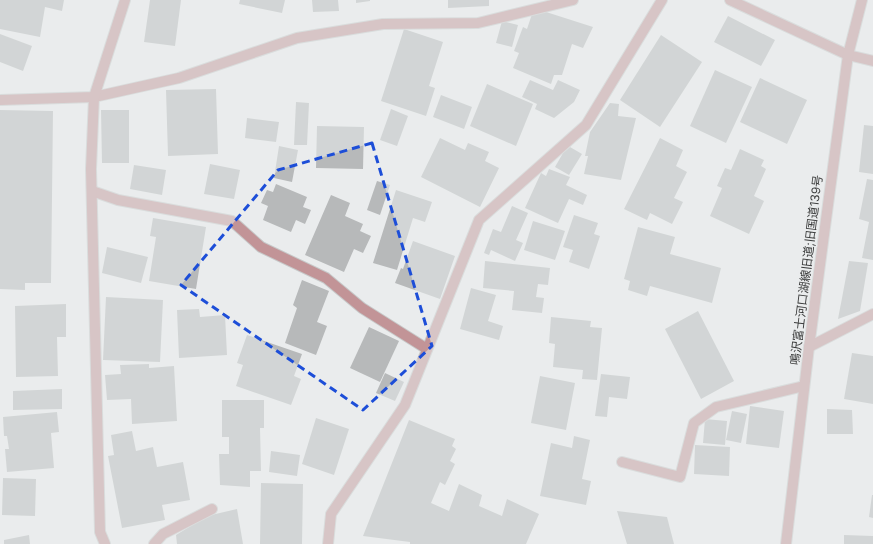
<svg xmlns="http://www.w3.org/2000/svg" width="873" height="544" viewBox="0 0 873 544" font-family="Inter,'Noto Sans JP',sans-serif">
<rect width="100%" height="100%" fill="#eaeced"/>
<g fill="#b7b9ba">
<path d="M0 0H64L62 11 45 7 40 37 0 29Z"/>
<path d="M150 0H181L175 46 144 42Z"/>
<path d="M240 0H285L282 13 239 4Z"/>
<path d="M312 0H338L339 11 313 12Z"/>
<path d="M356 0H370V1L356 3Z"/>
<path d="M448 0H489V6L448 8Z"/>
<path d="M543 11 593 27 583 48 572 44 562 75H554L551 84 513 68 519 53 514 51 523 27 527 29 532 14Z"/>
<path d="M728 16 775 40 761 66 714 42Z"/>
<path d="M502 21 518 25 512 47 496 43Z"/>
<path d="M404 29 443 42 429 86 435 88 426 116 381 101Z"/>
<path d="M0 34 32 46 23 71 0 62Z"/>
<path d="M661 35 702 62 660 127 620 100Z"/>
<path d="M715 70 752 87 726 143 690 126Z"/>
<path d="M760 78 807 100 787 144 740 122Z"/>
<path d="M530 80 553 90 558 80 580 90 574 102 554 118 535 109 537 104 522 97Z"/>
<path d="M487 84 533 104 516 146 470 126Z"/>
<path d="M216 89 218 154 168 156 166 90Z"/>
<path d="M441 95 472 107 464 129 433 117Z"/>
<path d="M296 102 309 103 307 145H294Z"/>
<path d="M610 103 619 104 618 116 636 118 621 180 584 174 588 156H585L590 132Z"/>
<path d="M391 109 408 116 397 146 380 140Z"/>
<path d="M0 110 53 111 51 283H25V290L0 289Z"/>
<path d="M101 110H129V163H102Z"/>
<path d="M247 118 279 122 276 142 245 138Z"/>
<path d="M864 125 873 126V174L859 172Z"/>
<path d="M317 126 364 127 363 169 316 168Z"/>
<path d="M440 138 465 150 468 143 489 152 485 161 499 168 480 207 421 177Z"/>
<path d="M660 138 683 150 676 166 687 172 674 198 683 202 672 224 650 213 647 220 624 209Z"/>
<path d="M279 146 298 150 292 182 274 178Z"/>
<path d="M570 147 582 154 569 175 555 167 563 153Z"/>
<path d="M740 149 764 160 761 166 766 169 754 196 764 201 749 234 710 216 722 188 717 186 725 168 731 170Z"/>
<path d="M210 164 240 170 234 199 204 194Z"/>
<path d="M134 165 166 170 162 195 130 189Z"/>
<path d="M549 169 570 177 566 185 587 195 583 205 569 199 558 223 525 208 541 173 546 176Z"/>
<path d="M867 179 873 180V260L862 258 869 222 859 219Z"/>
<path d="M377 181 390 185 380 215 367 210Z"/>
<path d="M276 184 307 197 303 207 311 210 305 224 296 220 291 232 263 220 268 206 261 203 267 190 273 192Z"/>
<path d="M396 190 432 202 425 222 413 218 397 270 373 263Z"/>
<path d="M331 195 350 203 345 216 363 224 360 231 371 236 363 253 354 249 344 272 305 255Z"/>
<path d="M512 206 528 213 516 240 523 243 515 261 491 250 489 255 484 253 493 229 501 232Z"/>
<path d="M574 215 598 223 594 234 600 236 589 269 569 262 573 250 563 247Z"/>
<path d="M153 218 206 227 196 289 149 281 156 237 150 236Z"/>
<path d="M533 221 565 231 555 260 524 250Z"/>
<path d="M638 227 675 237 670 254 721 268 712 303 650 286 647 296 628 290 630 281 624 279Z"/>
<path d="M413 241 455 256 440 299 395 283 401 268 403 269Z"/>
<path d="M107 247 148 257 141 283 102 273Z"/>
<path d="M485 261 550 268 548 285 538 284 536 297 544 298 542 313 512 310 514 291 483 288Z"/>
<path d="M849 261 868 263 860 311 838 319Z"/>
<path d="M302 280 329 291 317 322 327 326 316 355 285 343 297 308 293 305Z"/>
<path d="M471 288 496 295 488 321 503 326 499 340 460 329Z"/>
<path d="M106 297 163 300 160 362 103 360Z"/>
<path d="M66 304V337H57L58 376 16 377 15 306Z"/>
<path d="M199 309 200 317 225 315 227 355 179 358 177 310Z"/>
<path d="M698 311 734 381 701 399 665 329Z"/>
<path d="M551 317 591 321 590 327 602 328 597 380 582 379 583 370 553 367 555 344 549 343Z"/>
<path d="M369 327 399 341 380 382 350 368Z"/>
<path d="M247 335 302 354 294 376 301 379 291 405 236 386 243 365 237 363Z"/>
<path d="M852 353 873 356V404L844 399Z"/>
<path d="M149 364V368L174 366 177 421 132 424 131 399 107 400 105 375 121 374 120 365Z"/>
<path d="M385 373 404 382 395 401 376 393Z"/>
<path d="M601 374 630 377 627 399 609 397 607 417 595 416Z"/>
<path d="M540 376 575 383 566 430 531 423Z"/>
<path d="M62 389V409L13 410V391Z"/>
<path d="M222 400H264V428H260L261 471H250V487L220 485 219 454H229V437H222Z"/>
<path d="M750 406 784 411 779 448 746 444Z"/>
<path d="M827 409 852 410 853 434H827Z"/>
<path d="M732 411 747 414 741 443 726 440Z"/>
<path d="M57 412 59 432 51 433 54 468 7 472 5 449H9L7 436H4L3 417Z"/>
<path d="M316 418 349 429 334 475 302 464Z"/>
<path d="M705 419 727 421 725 445 703 443Z"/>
<path d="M409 420 455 439 452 446 456 449 450 461 455 464 445 485 440 482 431 503 449 511 459 484 482 495 479 506 502 516 507 499 539 514 526 544H410V542L363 536Z"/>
<path d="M132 431 136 451 153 447 157 467 183 462 190 500 162 505 165 520 122 528 108 456 114 455 111 435Z"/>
<path d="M574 436 590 440 582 479 591 481 586 505 540 496 551 443 572 448Z"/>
<path d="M695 445 730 447 729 476 694 474Z"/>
<path d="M271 451 300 455 297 476 269 472Z"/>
<path d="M3 478 36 479 35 516 2 515Z"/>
<path d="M261 483 303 484 302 544H260Z"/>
<path d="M872 495H873V518L869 517Z"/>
<path d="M237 509 243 544H177L176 535 207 516Z"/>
<path d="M617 511 667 517 674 544H627Z"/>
<path d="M29 535 30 544H4V540Z"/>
<path d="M844 535 873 536V544H844Z"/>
</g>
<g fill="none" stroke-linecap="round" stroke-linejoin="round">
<defs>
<g id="service">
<path d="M92 191 118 200 232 221 261 247 326 278 362 308 427 349"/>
<path d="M809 347 873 314"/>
<path d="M622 462 680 477 694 423 716 407 804 386"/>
<path d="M154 544 163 534 212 509"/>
</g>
<g id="minor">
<path d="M730 0 848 55 873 61"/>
<path d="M0 100 94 97 179 78 297 38 383 24 478 23 573 0"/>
<path d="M105 544 100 532 91 169 94 97 125 0"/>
<path d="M328 544 331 514 405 405 479 220 586 125 662 0"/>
</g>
<path id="tertiary" d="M786 544 809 347 848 55 862 0"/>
</defs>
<use href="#service" stroke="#c7c9c9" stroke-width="12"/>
<use href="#minor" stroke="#c7c9c9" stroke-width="12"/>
<use href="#tertiary" stroke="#c7c9c9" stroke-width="12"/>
<use href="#service" stroke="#c29497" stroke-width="10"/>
<use href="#minor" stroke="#c29497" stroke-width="10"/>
<use href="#tertiary" stroke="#c29497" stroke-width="10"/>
</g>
<path d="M0 0H873V544H0ZM372 143 432 346 363 410 181 285 278 170Z" fill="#eaeced" fill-opacity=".55" fill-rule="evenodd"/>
<path fill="none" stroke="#1d4ed8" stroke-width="3" stroke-dasharray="8 5" stroke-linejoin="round" d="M372 143 432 346 363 410 181 285 278 170Z"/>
<g text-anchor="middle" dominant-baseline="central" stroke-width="3" stroke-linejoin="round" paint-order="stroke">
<g font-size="12" fill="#3a3b3b" stroke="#eaeced">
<text transform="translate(806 270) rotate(-83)">鳴沢富士河口湖線旧道;旧国道139号</text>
</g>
</g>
</svg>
